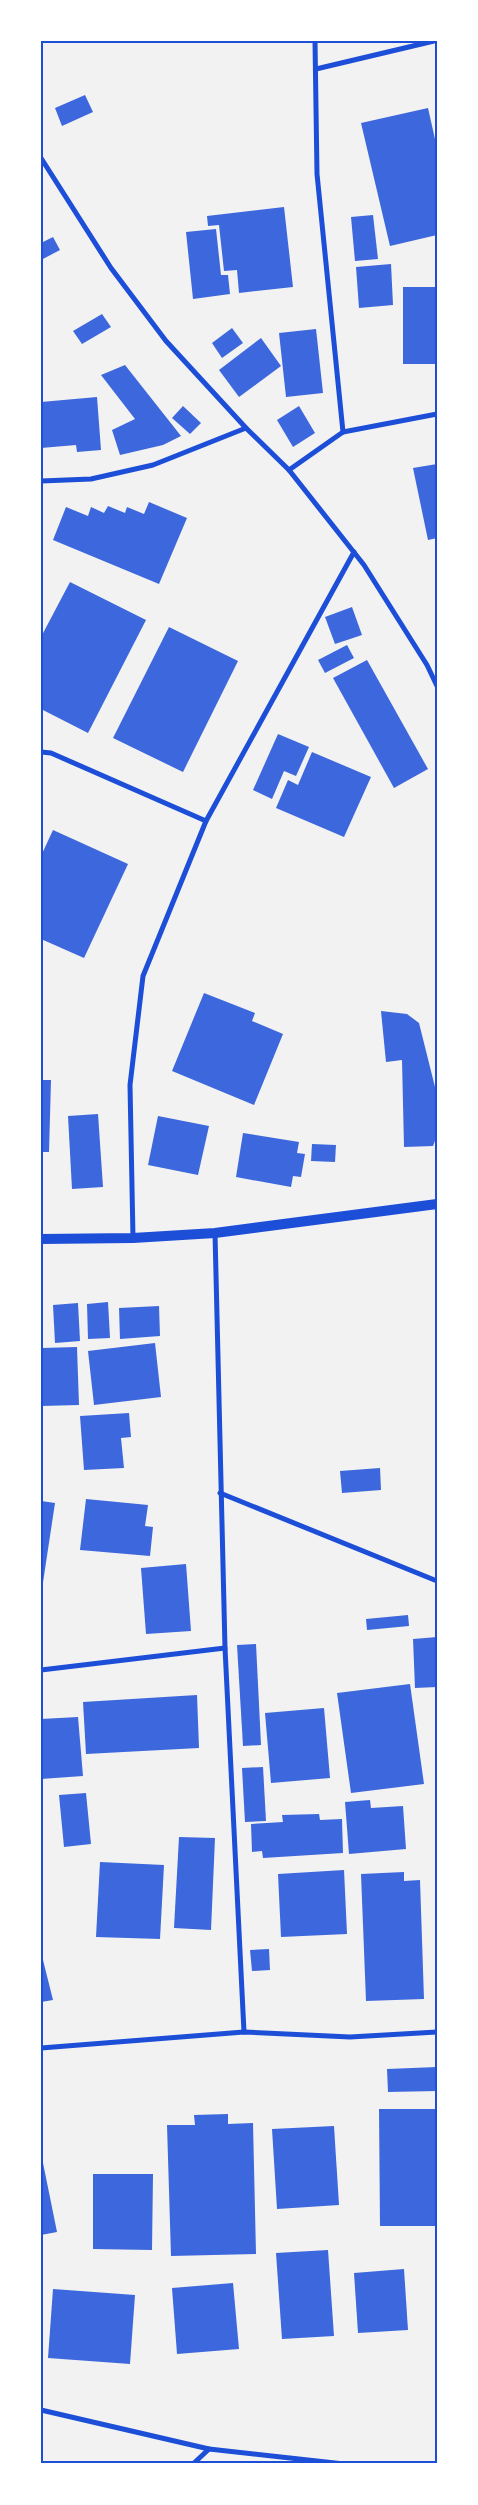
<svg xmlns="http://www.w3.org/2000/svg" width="478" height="2505" viewBox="0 0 478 2505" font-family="Mulish,sans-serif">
<rect width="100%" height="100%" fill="#f2f2f2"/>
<g fill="#3d67dc">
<path d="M85 95 93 112 62 126 55 108Z"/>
<path d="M428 108 437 148V235L390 246 361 123Z"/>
<path d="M284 207 293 287 239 293 237 270 224 271 219 225 208 226 207 216Z"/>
<path d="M373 215 378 259 355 261 351 217Z"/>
<path d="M216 229 221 275H228L230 294 193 299 186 232Z"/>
<path d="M53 237 60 250 41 260V243Z"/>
<path d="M391 264 393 305 359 308 356 267Z"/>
<rect x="403" y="287" width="34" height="77"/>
<path d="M102 314 111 327 82 344 73 331Z"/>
<path d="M232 328 243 343 222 358 212 343Z"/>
<path d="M316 329 323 393 286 397 279 333Z"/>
<path d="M261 338 281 366 239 397 219 370Z"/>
<path d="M125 365 181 436 163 445 120 455 112 430 135 419 101 375Z"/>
<path d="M97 397 101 450 77 452 76 445 41 448V402Z"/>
<path d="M183 406 201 423 190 434 172 418Z"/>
<path d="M299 406 315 433 293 447 277 420Z"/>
<path d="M437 464V538L428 540 413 468Z"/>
<path d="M149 502 187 518 159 584 53 540 66 507 88 516 91 507 104 513 108 506 125 513 127 507 144 514Z"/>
<path d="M70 582 146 620 88 733 41 709V637Z"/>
<path d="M352 607 362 635 335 644 325 617Z"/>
<path d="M169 627 238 661 183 772 113 738Z"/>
<path d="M347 645 354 658 325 673 318 660Z"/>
<path d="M367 660 428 769 394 788 333 678Z"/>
<path d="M278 734 309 747 296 776 284 771 272 799 253 790Z"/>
<path d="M312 752 371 777 344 837 276 808 288 780 298 785Z"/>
<path d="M53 830 128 864 84 958 41 939V856Z"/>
<path d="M204 993 255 1013 252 1021 283 1034 254 1105 172 1071Z"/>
<path d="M381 1011 407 1014 419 1023 435 1087V1141L433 1146 404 1147 402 1060 386 1062Z"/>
<path d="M41 1080H51L49 1152H41Z"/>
<path d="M98 1114 103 1187 72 1189 68 1116Z"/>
<path d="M158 1116 209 1126 198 1175 148 1165Z"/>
<path d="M243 1133 299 1142 297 1153 305 1154 301 1177 293 1176 291 1187 236 1177Z"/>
<path d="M312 1144 336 1145 335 1162 311 1161Z"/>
<path d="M108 1302 110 1338 88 1339 87 1304Z"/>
<path d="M78 1303 80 1341 55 1343 53 1305Z"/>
<path d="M159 1306 160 1336 120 1339 119 1308Z"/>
<path d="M155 1343 161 1397 94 1405 88 1351Z"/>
<path d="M77 1347 79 1405 41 1406V1348Z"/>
<path d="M129 1413 131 1437 121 1438 124 1468 84 1470 80 1416Z"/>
<path d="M380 1468 381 1490 342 1493 340 1471Z"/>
<path d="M86 1499 148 1505 145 1526 153 1527 150 1556 80 1550Z"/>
<path d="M41 1501 55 1503 42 1589H41Z"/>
<path d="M186 1564 191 1631 146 1634 141 1568Z"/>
<path d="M408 1615 409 1626 367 1630 366 1619Z"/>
<path d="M437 1637V1687L415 1688 413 1639Z"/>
<path d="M256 1644 261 1745 243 1746 237 1645Z"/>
<path d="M410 1684 424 1784 351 1793 337 1693Z"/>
<path d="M197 1695 199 1748 86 1754 83 1702Z"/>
<path d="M324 1708 330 1778 271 1783 265 1713Z"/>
<path d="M78 1717 83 1776 41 1779V1719Z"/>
<path d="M263 1767 266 1821 245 1822 242 1768Z"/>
<path d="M86 1793 91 1844 64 1847 59 1795Z"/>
<path d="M370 1800 371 1808 403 1806 406 1849 349 1854 345 1802Z"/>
<path d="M319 1814 320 1820 342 1819 343 1853 263 1858 262 1851 252 1852 251 1824 283 1822 282 1815Z"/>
<path d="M179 1837 215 1838 211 1930 174 1928Z"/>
<path d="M100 1862 164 1865 160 1939 96 1937Z"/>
<path d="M344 1870 347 1934 281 1937 278 1874Z"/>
<path d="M404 1872V1881L420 1880 424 1999 366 2001 361 1874Z"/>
<path d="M269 1949 270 1970 252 1971 250 1950Z"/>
<path d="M41 1952 53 2000 41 2002Z"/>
<path d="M437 2067V2091L388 2092 387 2069Z"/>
<path d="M379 2109H437V2226H380Z"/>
<path d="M228 2114V2124L253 2123 256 2254 171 2256 167 2125H195L194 2115Z"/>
<path d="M334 2126 339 2205 277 2209 272 2129Z"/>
<path d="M41 2153 57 2232 41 2235Z"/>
<path d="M93 2174H153L152 2250 93 2249Z"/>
<path d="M328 2250 334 2336 282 2339 276 2253Z"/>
<path d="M404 2269 408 2330 358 2333 354 2273Z"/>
<path d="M233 2283 239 2349 177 2354 172 2288Z"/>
<path d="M53 2289 135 2295 130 2364 48 2358Z"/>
</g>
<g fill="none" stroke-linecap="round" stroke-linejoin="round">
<g stroke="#1d4ed8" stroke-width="5">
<path d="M316 69 434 41"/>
<path d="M41 158 111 268 166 341 246 428 289 470 364 565 427 665 437 686"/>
<path d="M343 432 437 414"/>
<path d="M289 470 343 432 317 174 315 41"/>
<path d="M41 481 91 479 153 465 246 428"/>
<path d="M41 752 51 753 206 821"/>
<path d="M215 1233 225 1648 244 2032"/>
<path d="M133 1238 130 1085 143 976 206 821 354 552"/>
<path d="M220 1493 437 1581"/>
<path d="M41 1670 225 1648"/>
<path d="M41 2048 244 2032 350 2037 437 2032"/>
<path d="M41 2410 209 2449"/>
<path d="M193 2464 209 2449 344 2464"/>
</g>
<path stroke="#1d4ed8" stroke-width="10" d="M41 1239 133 1238 215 1233 437 1204"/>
</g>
<rect width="478" height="2505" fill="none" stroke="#ffffff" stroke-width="85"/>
<rect x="42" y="42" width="394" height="2420" fill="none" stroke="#1d4ed8" stroke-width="2"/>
</svg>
